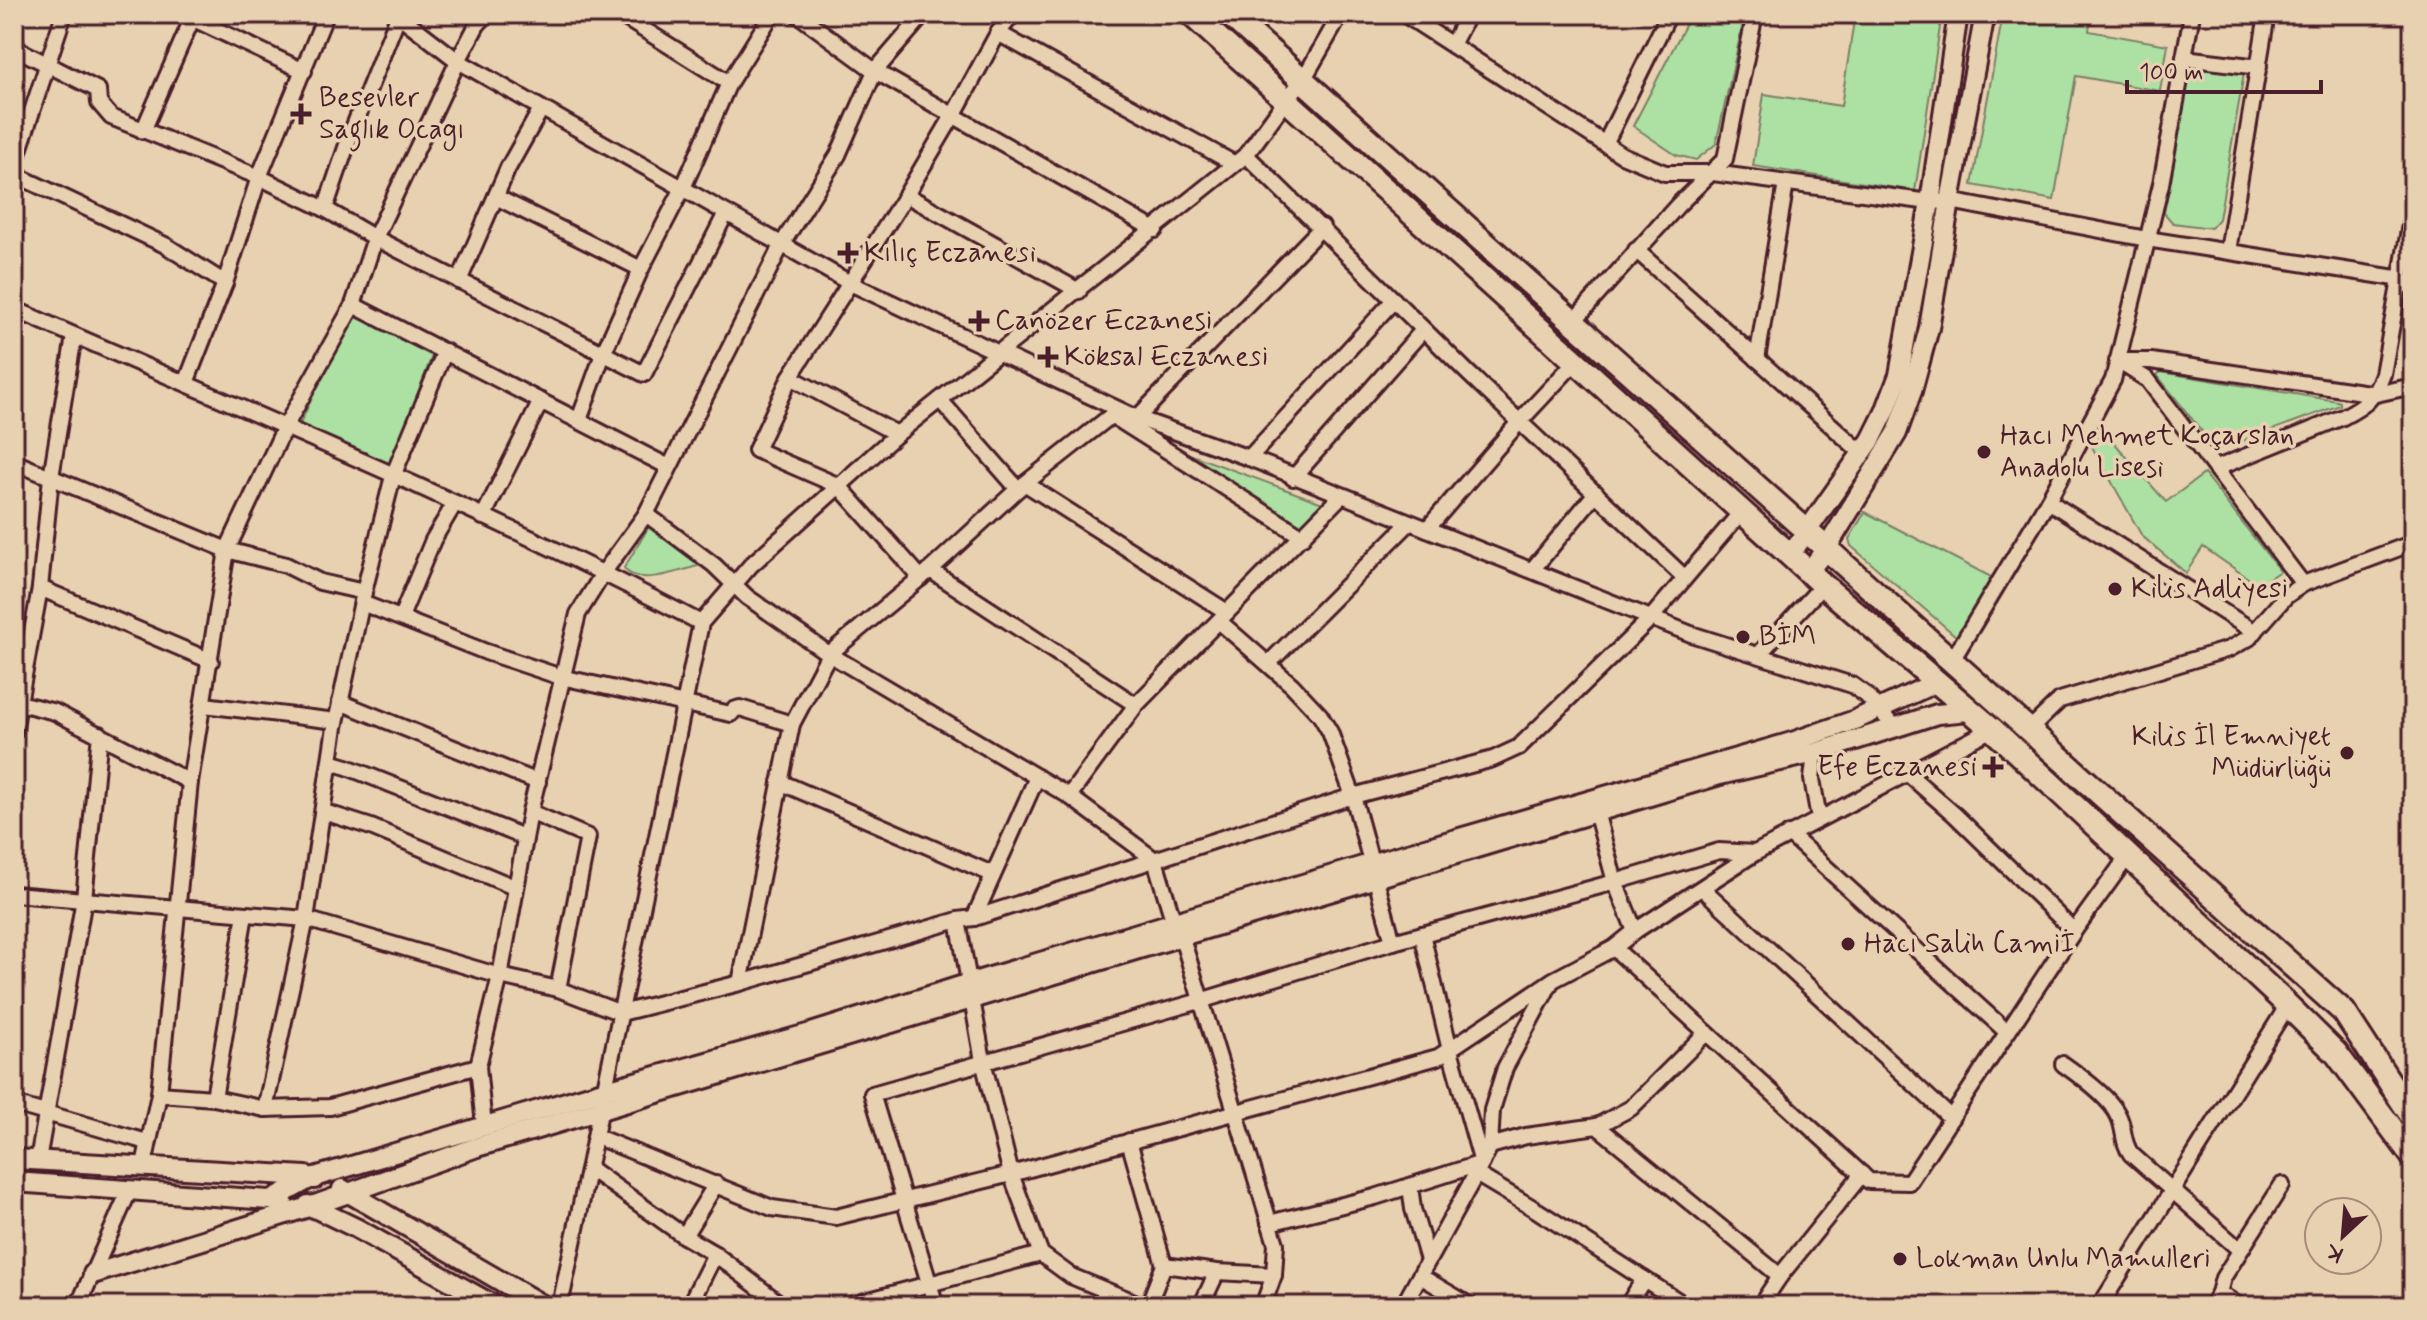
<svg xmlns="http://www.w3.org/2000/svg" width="2427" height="1320" viewBox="0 0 2427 1320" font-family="Mynerve,sans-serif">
<rect width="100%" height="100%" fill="#e8d1b0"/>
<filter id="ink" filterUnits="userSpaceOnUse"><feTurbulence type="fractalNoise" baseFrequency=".0125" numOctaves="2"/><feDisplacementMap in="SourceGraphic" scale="16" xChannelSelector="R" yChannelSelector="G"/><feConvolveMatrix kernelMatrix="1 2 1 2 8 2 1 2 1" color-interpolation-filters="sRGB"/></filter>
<g filter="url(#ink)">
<g fill="#ace1a3" stroke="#7b8067" stroke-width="2">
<path d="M1691 14H1745L1716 144 1696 160 1676 155 1633 126Z"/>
<path d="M1855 14H1942L1915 191 1753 166 1764 94 1841 106Z"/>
<path d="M2003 14H2091L2089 31 2168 45 2160 91 2076 76 2054 200 1972 185Z"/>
<path d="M2191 65 2244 73 2219 219 2211 228 2173 223 2164 213Z"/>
<path d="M352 311 433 353 386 477 294 437Z"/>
<path d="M2161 372 2337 401 2340 402V405L2223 448 2213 445 2157 375Z"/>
<path d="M2104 431 2166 502 2204 474 2280 571 2258 585 2203 547 2186 573 2142 536 2091 445Z"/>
<path d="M1189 454 1328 505 1304 530Z"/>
<path d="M1865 512 1993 578 1957 637 1851 546 1849 539Z"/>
<path d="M650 525 708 563C688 568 637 589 624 568Z"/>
</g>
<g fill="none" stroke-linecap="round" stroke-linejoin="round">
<defs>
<g id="minor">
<path d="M183 14 304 71"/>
<path d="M397 14 458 61 850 283 1137 418 1249 458 1691 634 1852 685 1866 695 1895 727"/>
<path d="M619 14 729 83"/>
<path d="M797 14 875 71 1155 230"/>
<path d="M1404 14 1622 155 1665 173H1713L1930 202 1950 201 2147 239 2402 279 2413 289"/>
<path d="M998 33 1233 163"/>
<path d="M14 40 17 49 98 90 99 103 111 117 259 177 325 209 375 238 644 374 726 213"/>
<path d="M1452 45 1468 14"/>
<path d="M2184 58 2259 67"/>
<path d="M143 131 192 19"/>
<path d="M1605 144 1669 14"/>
<path d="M1246 155 1469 374 1684 577"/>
<path d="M14 166 64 14"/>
<path d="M14 174 165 245 225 283"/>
<path d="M906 195 1079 291"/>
<path d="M496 197 641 269"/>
<path d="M325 209 350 136 398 16"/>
<path d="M1636 250 1862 453"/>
<path d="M2228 251 2267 14"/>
<path d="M459 281 508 168 541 109"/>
<path d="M353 305 669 467"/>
<path d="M14 309C244 410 478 506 701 623"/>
<path d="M1572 323 1678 205 1725 159 1755 14"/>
<path d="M1757 359 1786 183"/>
<path d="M2117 361H2151L2376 394 2413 386"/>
<path d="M2118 361 2148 380 2303 584"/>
<path d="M790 377 897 434"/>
<path d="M186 383 225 283 259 177 326 14"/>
<path d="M940 400 1018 489"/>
<path d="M1116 418 1303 537"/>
<path d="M579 420 603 354 641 269 683 188 729 83 772 14"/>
<path d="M1249 458 1394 300"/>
<path d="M14 462 227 550 286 565 320 582 364 592"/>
<path d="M2217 468 2343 417C2366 405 2374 399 2383 374L2413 208"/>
<path d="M1293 478 1423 330"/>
<path d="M1026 484 1227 612"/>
<path d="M2048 501 2255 632"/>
<path d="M646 514 714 565 747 597 829 654 1069 796 1155 860 1174 923 1182 938 1276 1244 1274 1275 1263 1306"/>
<path d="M483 517 541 401"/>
<path d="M1427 529 1520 421 1576 361"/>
<path d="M930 570 1136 705"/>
<path d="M1532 570 1596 493"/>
<path d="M921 578 839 486 756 450 790 377 906 195 954 114 998 33 1013 14"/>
<path d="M40 588 211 661"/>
<path d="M362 603 486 652 561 677 731 714 734 710 740 708 792 724"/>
<path d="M401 617 433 540 455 503"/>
<path d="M1220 622 1292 685 1320 715 1330 732 1353 796 1393 942"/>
<path d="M1759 654 1823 585"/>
<path d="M1951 662 2048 501 2113 380 2161 184 2192 14"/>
<path d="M1269 663 1409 523"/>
<path d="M14 702 19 703 40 588 51 477 74 336"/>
<path d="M340 702 538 782"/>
<path d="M204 705 336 721"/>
<path d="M2028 731 2060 700 2229 649 2249 638 2286 596 2303 584 2413 543"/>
<path d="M14 732 19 703 55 712 190 782"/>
<path d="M1815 753 1812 779 1819 818"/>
<path d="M330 762 347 767 524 837"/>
<path d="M1908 774 1955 815 2074 931"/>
<path d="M780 782 992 874"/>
<path d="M1069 796 1136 705 1341 496"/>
<path d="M1594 804 1615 882 1635 931"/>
<path d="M324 812 371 827 514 887"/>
<path d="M530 812 588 837 558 989"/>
<path d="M1789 834 2007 1032"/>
<path d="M1702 888 1951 1118"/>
<path d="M14 894 306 919 500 976 558 989 621 1013 740 983 958 920 974 918 1353 796 1493 759 1519 747 1651 618 1742 511"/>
<path d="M974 918 1037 777"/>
<path d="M958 920 983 1061 1011 1174 1041 1254 1071 1276 1144 1306"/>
<path d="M1614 948 1869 1181 1909 1182 2074 931 2128 856"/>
<path d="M740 983 792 724 829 654 930 570 1018 489 1112 415 1137 418 1322 227"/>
<path d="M2063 1064C2080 1076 2111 1098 2119 1117 2125 1130 2122 1142 2131 1154L2240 1250"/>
<path d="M159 1094 214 1098 265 1109 330 1107 478 1066"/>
<path d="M214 1098 245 914"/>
<path d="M14 1104 147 1142"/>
<path d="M265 1109 306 919 335 727 364 592 393 476 445 351"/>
<path d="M484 1126 478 1066 500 976 530 812 578 614 604 572 646 514 782 244 838 155 875 71 924 14"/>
<path d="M1597 1126 1780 1276"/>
<path d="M597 1137 772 1208 836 1217 1011 1174 1438 1057 1553 980 1614 948 1635 931 1755 853 1992 729"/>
<path d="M1129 1141 1164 1265 1148 1306"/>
<path d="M1490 1146 1526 1136 1597 1126 1631 1108 1706 1033"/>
<path d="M38 1160 84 899 100 734"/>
<path d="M144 1165 159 1094 190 782 227 550 284 429 353 305 375 238 458 61 477 25 487 14"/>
<path d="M589 1168 684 1236 715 1254 783 1306"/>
<path d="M1476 1174 1538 1211 1686 1306"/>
<path d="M1410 1186 1413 1209 1428 1260"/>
<path d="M1269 1223 1375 1197 1482 1163 1450 1050 1422 934"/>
<path d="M684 1236 716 1184"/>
<path d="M1164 1265 1217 1272 1274 1275"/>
<path d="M1420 1276 1471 1306"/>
<path d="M2219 1293 2239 1306"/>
<path d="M78 1306 130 1189"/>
<path d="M560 1306 701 623 751 565 897 434 1246 155 1286 100 1303 80 1341 14"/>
<path d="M689 1306 715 1254"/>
<path d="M847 1306 1041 1254"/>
<path d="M936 1306 872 1094 1200 1001 1393 942 1615 882 1719 851 1755 853"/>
<path d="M1201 1306 1217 1272"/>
<path d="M1403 1306 1482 1163 1490 1146 1492 1110 1505 1068 1551 982"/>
<path d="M1627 1306 1644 1279"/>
<path d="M1760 1306 1780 1276 1862 1174"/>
<path d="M2100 1306 2288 1005"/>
<path d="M2211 1306 2219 1293 2223 1278 2282 1185"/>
</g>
<g id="tertiary">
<path d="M1790 555 1871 440 1885 412 1899 375 1930 202 1958 14"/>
<path d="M1809 571 1826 549 1897 433 1912 391 1929 328 1950 201 1985 14"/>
<path d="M14 1159 306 1176 314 1179"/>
<path d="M14 1182 283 1201"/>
<path d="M342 1189 544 1306"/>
<path d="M273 1199 311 1178 606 1090 811 1033 970 983 1370 864 1792 742 1855 720 1937 682"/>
<path d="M308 1205 356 1228 495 1306"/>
<path d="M93 1274 312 1206 477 1147 1720 775 1815 753 1937 714 1969 711"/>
</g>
<g id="secondary">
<path d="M1191 14 1823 585 1992 729 2277 995 2336 1053 2413 1157"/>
<path d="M1229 14 2344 1012 2413 1118"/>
</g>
</defs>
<use href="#minor" stroke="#4a1f2b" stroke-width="20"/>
<use href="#tertiary" stroke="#4a1f2b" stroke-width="24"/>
<use href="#secondary" stroke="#4a1f2b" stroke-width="28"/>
<use href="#minor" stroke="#e8d1b0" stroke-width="14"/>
<use href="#tertiary" stroke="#e8d1b0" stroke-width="18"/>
<use href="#secondary" stroke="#e8d1b0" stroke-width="22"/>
</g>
</g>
<g fill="#4a1f2b" stroke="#e8d1b0" stroke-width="3">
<path d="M297 102h8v8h8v8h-8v8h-8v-8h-8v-8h8z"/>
<path d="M844 241h8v8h8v8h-8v8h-8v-8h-8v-8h8z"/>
<path d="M975 309h8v8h8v8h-8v8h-8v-8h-8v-8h8z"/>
<path d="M1044 345h8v8h8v8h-8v8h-8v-8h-8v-8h8z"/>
<circle cx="1984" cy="452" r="8"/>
<circle cx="2115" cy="589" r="8"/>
<circle cx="1743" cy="637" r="8"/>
<circle cx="2347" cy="753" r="8"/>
<path d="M1989 755h8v8h8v8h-8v8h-8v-8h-8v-8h8z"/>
<circle cx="1848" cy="944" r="8"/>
<circle cx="1900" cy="1259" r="8"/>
</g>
<g text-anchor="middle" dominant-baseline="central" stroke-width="7" stroke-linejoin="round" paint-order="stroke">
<g font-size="28" fill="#4a1f2b" stroke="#e8d1b0" text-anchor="start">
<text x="319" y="98">Besevler<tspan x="319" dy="32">Saglık Ocagı</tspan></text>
<text x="864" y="253">Kılıç Eczanesi</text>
<text x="995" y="321">Canözer Eczanesi</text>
<text x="1064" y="357">Köksal Eczanesi</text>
<text x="2000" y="436">Hacı Mehmet Koçarslan<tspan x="2000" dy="32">Anadolu Lisesi</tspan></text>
<text x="2131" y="589">Kilis Adliyesi</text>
<text x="1759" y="637">BİM</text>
<text x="2331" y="737" text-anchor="end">Kilis İl Emniyet<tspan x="2331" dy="32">Müdürlüğü</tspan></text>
<text x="1977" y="767" text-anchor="end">Efe Eczanesi</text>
<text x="1864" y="944">Hacı Salih Camiİ</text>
<text x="1916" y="1259">Lokman Unlu Mamulleri</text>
</g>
</g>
<rect width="2427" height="1320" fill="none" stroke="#e8d1b0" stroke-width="48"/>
<rect x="24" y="24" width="2379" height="1272" fill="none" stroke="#4a1f2b" stroke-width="3" filter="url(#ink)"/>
<g transform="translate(2343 1236) rotate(206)"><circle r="38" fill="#e8d1b0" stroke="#a98a7b" stroke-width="2"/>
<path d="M0-6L14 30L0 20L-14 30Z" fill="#4a1f2b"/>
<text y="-12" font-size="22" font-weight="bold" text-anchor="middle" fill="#4a1f2b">K</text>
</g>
<path d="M2127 80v12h194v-12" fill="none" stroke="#4a1f2b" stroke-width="4"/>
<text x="2139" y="80" font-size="24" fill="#4a1f2b" stroke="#e8d1b0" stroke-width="6" paint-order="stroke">100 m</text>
</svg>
